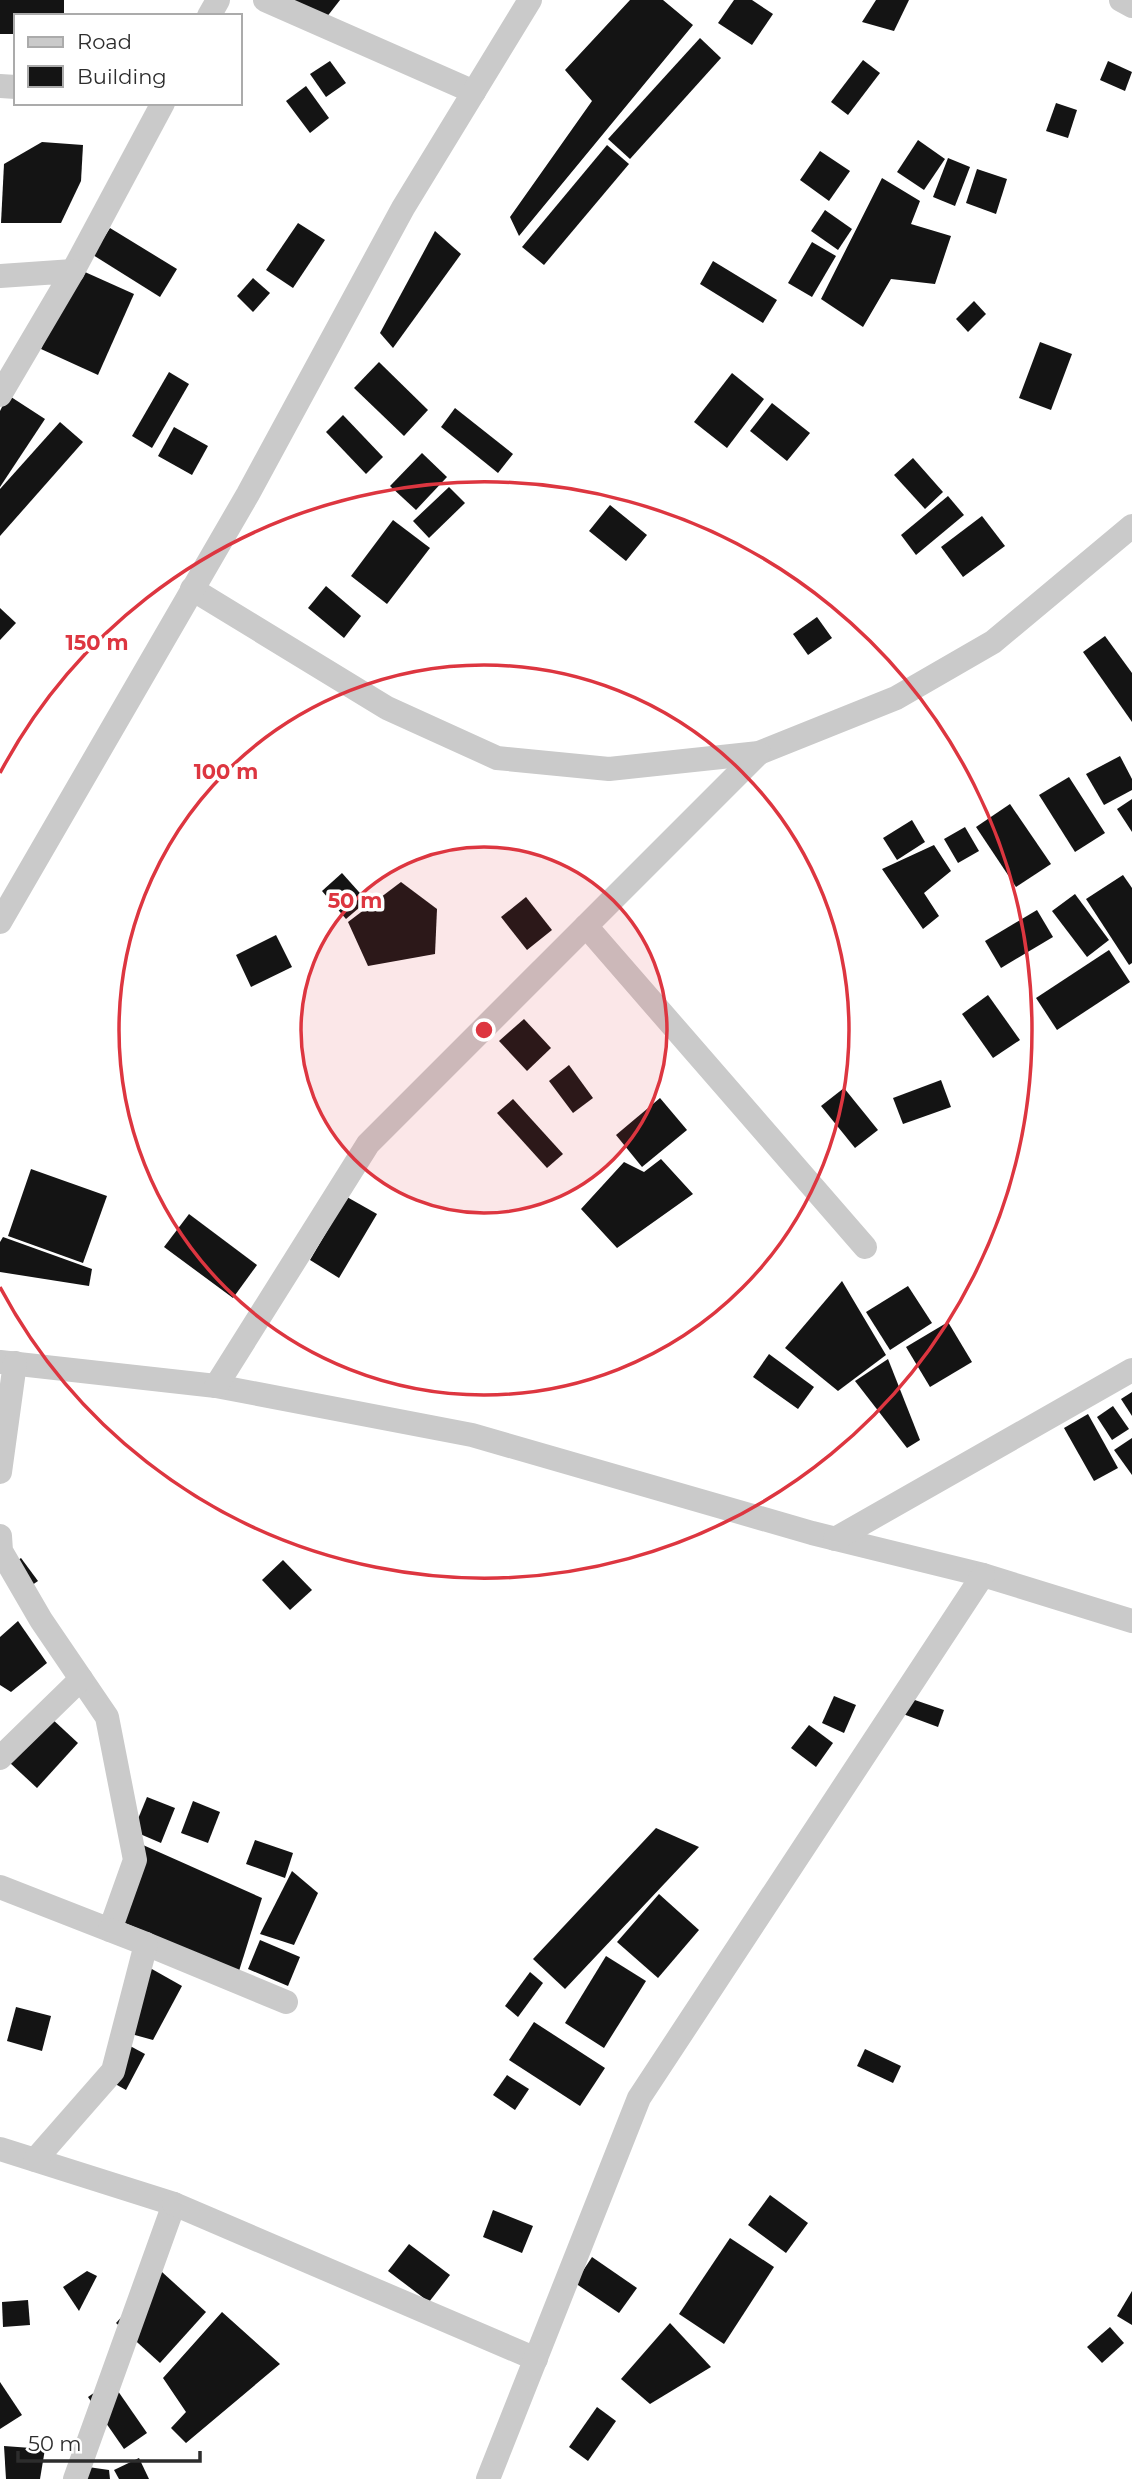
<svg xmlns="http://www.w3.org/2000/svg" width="1132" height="2479" viewBox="0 0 1132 2479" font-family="Montserrat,sans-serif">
<rect width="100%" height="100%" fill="#fff"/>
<g fill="#141414">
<path d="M0 0H64V16H16V34H0Z"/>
<path d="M284 0H340L319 27Z"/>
<path d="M630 0H663L693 25 519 236 510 217 592 101 565 70Z"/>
<path d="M734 0H752L773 14 752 45 718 23Z"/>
<path d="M876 0H909L894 31 862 22Z"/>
<path d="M700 38 721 58 630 159 608 139Z"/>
<path d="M863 60 880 73 848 115 831 102Z"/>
<path d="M330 61 346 83 326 97 310 74Z"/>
<path d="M1108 61 1132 72 1125 91 1100 80Z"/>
<path d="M306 86 329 118 310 133 286 101Z"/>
<path d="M1056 103 1077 110 1068 138 1046 131Z"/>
<path d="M918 140 945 159 924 190 897 172Z"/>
<path d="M42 142 83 145 81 181 61 223H1L4 164Z"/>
<path d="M607 145 629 164 544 265 522 247Z"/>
<path d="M820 151 850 171 829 201 800 180Z"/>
<path d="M948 158 970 167 955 206 933 197Z"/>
<path d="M977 169 1007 179 996 214 966 203Z"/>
<path d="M882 178 920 201 911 224 951 236 935 284 891 279 863 327 821 299Z"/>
<path d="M825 210 852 229 838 250 811 231Z"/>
<path d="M298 223 325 240 293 288 266 270Z"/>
<path d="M110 228 177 269 160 297 93 255Z"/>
<path d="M435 231 461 254 393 348 380 333Z"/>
<path d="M812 242 836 256 812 297 788 283Z"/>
<path d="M713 261 777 300 763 323 700 284Z"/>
<path d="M76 268 134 294 98 375 41 349Z"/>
<path d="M253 278 270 293 253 312 237 296Z"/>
<path d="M974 301 986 314 968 332 956 319Z"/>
<path d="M1040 342 1072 354 1051 410 1019 398Z"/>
<path d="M379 362 428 410 404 436 354 388Z"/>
<path d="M169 372 189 384 152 448 132 436Z"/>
<path d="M732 373 764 399 727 448 694 422Z"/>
<path d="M8 395 45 419 0 487V411Z"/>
<path d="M772 403 810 433 787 461 750 431Z"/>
<path d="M455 408 513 454 498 473 441 427Z"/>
<path d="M343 415 383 457 366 474 326 432Z"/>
<path d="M60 422 83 442 0 536V489Z"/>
<path d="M174 427 208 446 192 475 158 456Z"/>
<path d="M422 453 447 477 416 510 390 486Z"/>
<path d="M913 458 943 492 925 509 894 475Z"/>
<path d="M449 487 465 503 429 538 413 521Z"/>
<path d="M948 496 964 515 916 555 901 535Z"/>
<path d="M610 505 647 535 626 561 589 531Z"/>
<path d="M982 516 1005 546 963 577 941 547Z"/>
<path d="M393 520 430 548 387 604 351 576Z"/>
<path d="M326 586 361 616 344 638 308 608Z"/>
<path d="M0 608 16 623 0 640Z"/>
<path d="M817 617 832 638 808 655 793 634Z"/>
<path d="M1105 636 1132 673V722L1083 652Z"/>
<path d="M1120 756 1132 779V790L1104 805 1086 774Z"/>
<path d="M1069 777 1105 833 1075 852 1039 795Z"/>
<path d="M1132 799V832L1117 809Z"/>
<path d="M1010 804 1051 864 1016 887 976 827Z"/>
<path d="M912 820 925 842 897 860 883 838Z"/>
<path d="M965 827 979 851 958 863 944 839Z"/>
<path d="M934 845 951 871 924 893 939 916 923 929 882 869Z"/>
<path d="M342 873 367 901 346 919 322 891Z"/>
<path d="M1123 875 1132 888V963L1129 965 1086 899Z"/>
<path d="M401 882 437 909 435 954 368 966 348 922Z"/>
<path d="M1075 894 1109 940 1087 957 1052 911Z"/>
<path d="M526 897 552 930 527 950 501 917Z"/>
<path d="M1037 910 1053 937 1001 968 985 941Z"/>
<path d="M276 935 292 967 251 987 236 955Z"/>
<path d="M1109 950 1130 982 1057 1030 1036 998Z"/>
<path d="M988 995 1020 1040 993 1058 962 1014Z"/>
<path d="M524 1019 551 1048 527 1071 499 1041Z"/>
<path d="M569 1065 593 1098 573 1113 549 1081Z"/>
<path d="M941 1080 951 1107 903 1124 893 1098Z"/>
<path d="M844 1088 878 1130 855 1148 821 1106Z"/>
<path d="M660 1098 687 1130 642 1167 616 1135Z"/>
<path d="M513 1099 563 1154 547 1168 497 1113Z"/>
<path d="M661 1159 693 1194 617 1248 581 1209 624 1162 644 1172Z"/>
<path d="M31 1169 107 1196 83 1263 8 1236Z"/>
<path d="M347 1197 377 1214 339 1278 310 1260Z"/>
<path d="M189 1214 257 1265 233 1298 164 1247Z"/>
<path d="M3 1237 92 1269 89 1286 0 1272V1242Z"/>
<path d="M842 1281 886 1355 838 1391 785 1348Z"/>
<path d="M908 1286 932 1323 890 1350 866 1312Z"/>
<path d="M948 1322 972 1362 930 1387 906 1347Z"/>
<path d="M769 1354 814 1387 798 1409 753 1377Z"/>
<path d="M888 1359 920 1440 907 1448 855 1381Z"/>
<path d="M1132 1392V1416L1121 1399Z"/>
<path d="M1113 1406 1129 1429 1112 1440 1097 1417Z"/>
<path d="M1088 1414 1118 1468 1094 1481 1064 1428Z"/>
<path d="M1132 1438V1475L1114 1450Z"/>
<path d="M21 1558 38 1581 22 1592 5 1569Z"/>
<path d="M283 1560 312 1590 290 1610 262 1580Z"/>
<path d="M18 1621 47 1663 11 1692 0 1685V1637Z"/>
<path d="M834 1696 856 1705 844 1733 822 1723Z"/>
<path d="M909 1698 944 1710 938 1727 903 1714Z"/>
<path d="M50 1717 78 1743 37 1788 9 1762Z"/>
<path d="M809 1725 833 1743 816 1767 791 1748Z"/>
<path d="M147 1797 175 1808 161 1843 133 1831Z"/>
<path d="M193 1801 220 1812 208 1843 181 1833Z"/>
<path d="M656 1828 699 1847 565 1989 533 1959Z"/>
<path d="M125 1837 262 1898 239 1971 120 1921Z"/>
<path d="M255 1840 293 1853 285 1878 246 1864Z"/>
<path d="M292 1871 318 1893 294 1945 260 1934Z"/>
<path d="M659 1894 699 1930 658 1978 617 1942Z"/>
<path d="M260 1940 300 1957 288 1986 248 1969Z"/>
<path d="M606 1956 646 1981 604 2048 565 2023Z"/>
<path d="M143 1964 182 1986 153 2040 124 2032Z"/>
<path d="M530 1972 543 1983 518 2017 505 2006Z"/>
<path d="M16 2007 51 2016 42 2051 7 2041Z"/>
<path d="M534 2022 605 2068 580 2106 509 2060Z"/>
<path d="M119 2040 145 2054 126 2090 101 2076Z"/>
<path d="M865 2049 901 2066 893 2083 857 2066Z"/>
<path d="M507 2075 529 2089 515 2110 493 2095Z"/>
<path d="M770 2195 808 2223 786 2253 748 2225Z"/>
<path d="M493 2210 533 2226 522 2253 483 2237Z"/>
<path d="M730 2238 774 2267 724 2344 679 2314Z"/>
<path d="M409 2244 450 2275 429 2302 388 2271Z"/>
<path d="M592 2257 637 2288 619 2313 575 2283Z"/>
<path d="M87 2271 97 2276 79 2311 63 2287Z"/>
<path d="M162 2272 206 2312 160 2363 116 2323Z"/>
<path d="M1132 2291V2325L1117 2316Z"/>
<path d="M28 2300 30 2325 3 2327 2 2302Z"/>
<path d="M222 2312 280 2364 186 2443 171 2428 186 2412 163 2378Z"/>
<path d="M670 2323 711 2367 650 2404 621 2379Z"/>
<path d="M1110 2327 1124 2343 1102 2363 1087 2347Z"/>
<path d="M111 2381 147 2433 124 2449 88 2397Z"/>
<path d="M0 2382 22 2415 0 2429Z"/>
<path d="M597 2407 616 2421 588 2461 569 2447Z"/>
<path d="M4 2446 45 2449 40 2479H6Z"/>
<path d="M139 2458 149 2479H119L114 2470Z"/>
<path d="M74 2465 109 2470 110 2479H72Z"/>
</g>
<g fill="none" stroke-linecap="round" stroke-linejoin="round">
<g stroke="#cacaca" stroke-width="24">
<path d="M265 0 474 92"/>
<path d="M1121 0 1132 6"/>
<path d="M209 16 218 0"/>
<path d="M0 86 16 87"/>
<path d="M73 271 163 103"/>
<path d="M0 276 73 271 0 395"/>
<path d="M192 589 387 708 497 758 609 769 759 753 896 698 993 642 1132 526"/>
<path d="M0 922 248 494 403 208 530 0"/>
<path d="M586 926 865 1247"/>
<path d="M0 1362 216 1386 472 1435 812 1533 983 1575 1132 1621"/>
<path d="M216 1386 368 1144 759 753"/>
<path d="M0 1472 15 1363"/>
<path d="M0 1536 1 1551 41 1620 107 1717 135 1860 110 1930 0 1887"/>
<path d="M835 1539 1132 1370"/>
<path d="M0 1758 81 1679"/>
<path d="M146 1944 286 2002"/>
<path d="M0 2149 174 2204 75 2479"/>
<path d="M35 2160 113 2071 146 1944 110 1930"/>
<path d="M174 2204 536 2359"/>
<path d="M488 2479 639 2098 983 1575"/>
</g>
</g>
<circle cx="484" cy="1030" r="183" fill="#dd3640" fill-opacity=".12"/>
<g fill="none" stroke="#dd3640" stroke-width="3.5">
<circle cx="484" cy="1030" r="183"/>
<circle cx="484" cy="1030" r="365"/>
<path d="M0 773A548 548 0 1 1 0 1287"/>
</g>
<circle cx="484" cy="1030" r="10" fill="#dd3640" stroke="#fff" stroke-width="3.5"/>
<g font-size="21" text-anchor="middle" font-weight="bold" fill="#dd3640" stroke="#fff" stroke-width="7" stroke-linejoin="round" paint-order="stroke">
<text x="97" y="650">150 m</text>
<text x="226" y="779">100 m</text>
<text x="355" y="908">50 m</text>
</g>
<rect x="14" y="14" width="228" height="91" fill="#ffffff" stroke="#ababab" stroke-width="2"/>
<rect x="28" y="37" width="35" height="10" fill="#cacaca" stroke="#ababab" stroke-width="2"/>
<text x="77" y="49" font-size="21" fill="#2d2d2d">Road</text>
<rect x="28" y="66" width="35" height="21" fill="#141414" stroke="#ababab" stroke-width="2"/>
<text x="77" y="84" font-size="21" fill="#2d2d2d">Building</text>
<path d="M18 2451v10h182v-10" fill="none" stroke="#2d2d2d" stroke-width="3.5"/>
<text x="28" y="2451" font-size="21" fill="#2d2d2d" stroke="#ffffff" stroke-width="5" paint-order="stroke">50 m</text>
</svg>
